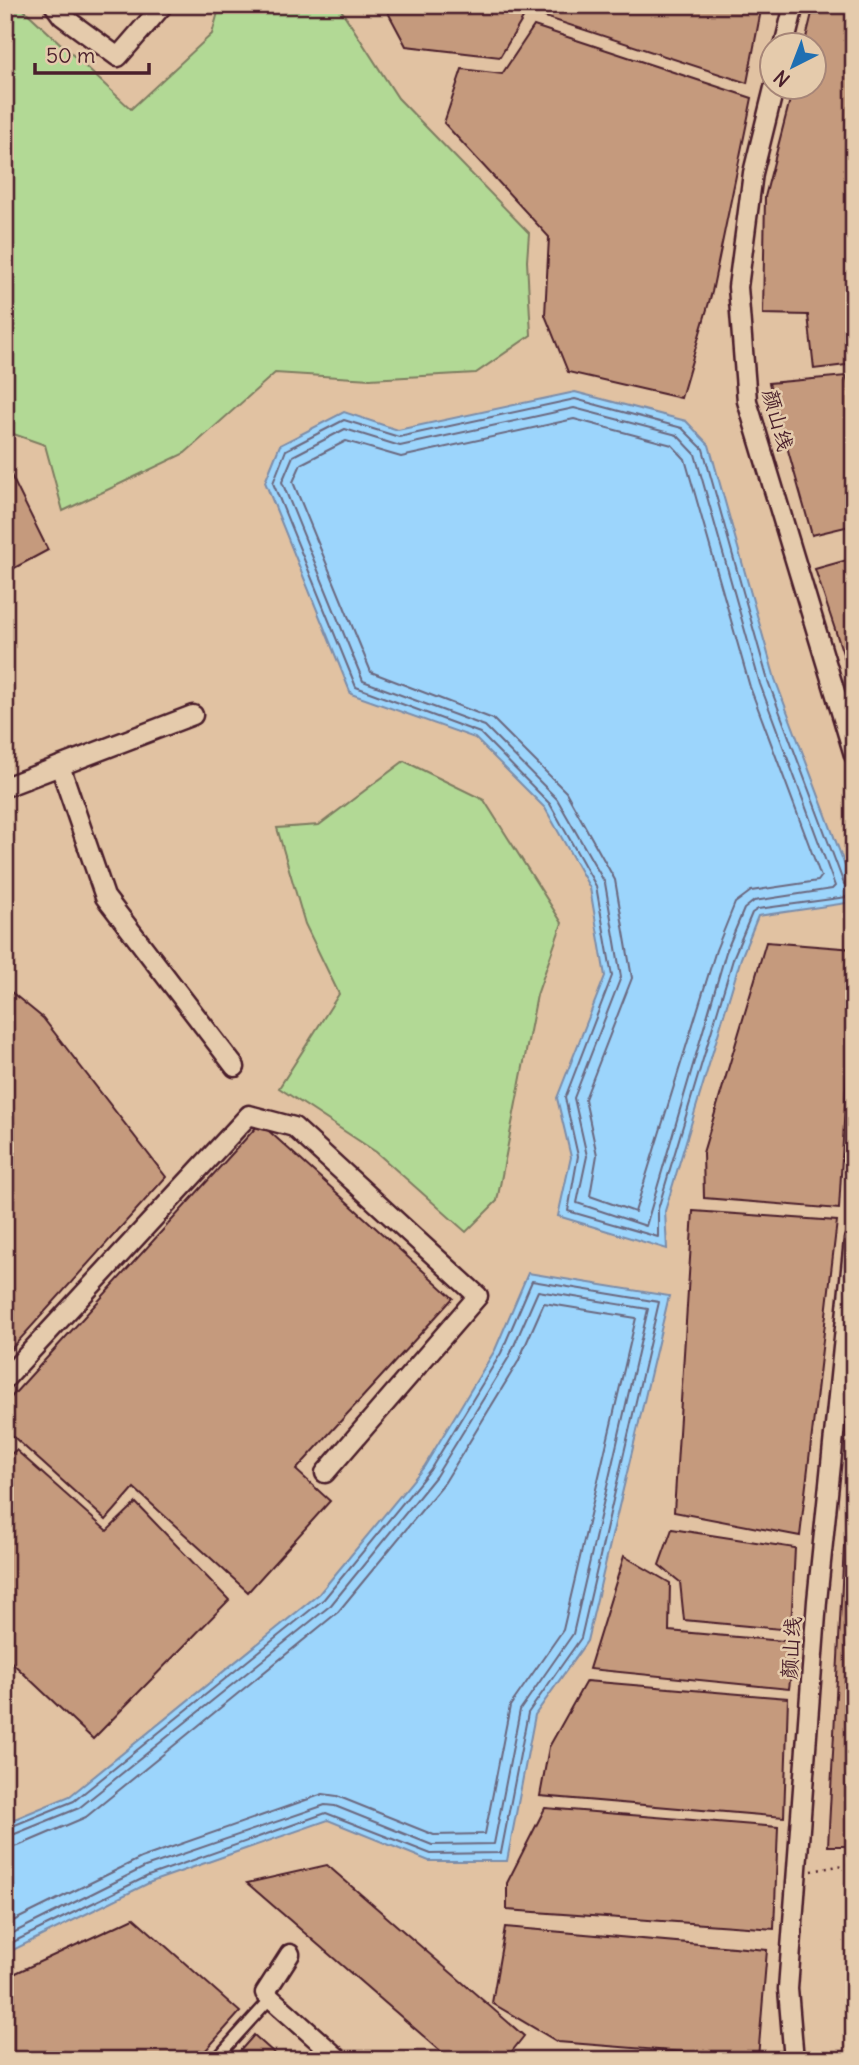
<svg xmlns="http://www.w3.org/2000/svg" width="859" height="2065" viewBox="0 0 859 2065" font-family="Delius,'LXGW WenKai TC',sans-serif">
<rect width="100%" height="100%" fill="#e1c2a2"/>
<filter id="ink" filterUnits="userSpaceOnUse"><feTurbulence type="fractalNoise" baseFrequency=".0143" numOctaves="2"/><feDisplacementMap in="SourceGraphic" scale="14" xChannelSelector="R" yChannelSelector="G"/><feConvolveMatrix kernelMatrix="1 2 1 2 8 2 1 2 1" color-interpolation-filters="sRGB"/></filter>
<g filter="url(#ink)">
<g fill="#b2d995" stroke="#7e7c60" stroke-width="2">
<path d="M220 5H338L398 98 529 233 527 261 531 335 476 373 370 379 275 373 185 453 63 511 45 445 5 431V14L22 8 131 109 212 34Z"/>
<path d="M404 761 484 800 562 923 537 995 497 1201 466 1232 376 1152 279 1088 339 994 305 924 277 828 319 825Z"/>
</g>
<g fill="#9cd5fc" stroke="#7b8ca8" stroke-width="2">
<path d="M575 392 686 421 709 445 775 679 854 890V902L758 916 741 958 665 1211 667 1249 558 1216 571 1157 557 1098 605 976 590 888 545 808 475 738 351 694 265 482 280 445 344 412 398 430Z"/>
<path d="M528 1273 669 1296 587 1641 535 1715 507 1861H429L328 1820 151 1882 5 1954V1823L70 1796 319 1594 424 1467 495 1350Z"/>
</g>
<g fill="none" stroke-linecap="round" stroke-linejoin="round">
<g stroke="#6b687f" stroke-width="2">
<path d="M574 408 677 435 695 454 760 684 835 886 832 889 754 901 744 909 726 952 646 1226 577 1203 587 1156 574 1098 621 977 605 883 557 799 485 726 363 681 282 482 293 456 345 429 400 446Z"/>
<path d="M574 419 672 445 685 459 750 687 821 877 818 881 751 891 735 903 716 950 635 1212 590 1196 597 1155 585 1099 632 978 615 880 566 792 493 719 371 672 293 482 301 464 346 441 401 457Z"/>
<path d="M854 889 844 884 768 681 703 449 682 428 575 399 399 437 344 420 286 450 273 483 356 687 480 733 550 804 596 886 612 976 565 1098 578 1156 568 1211 658 1237V1209L734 956 752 913 758 909 854 896"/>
<path d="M5 1829 74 1801 324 1599 430 1470 501 1353 532 1281 659 1302 581 1638 528 1713 501 1853 431 1854 326 1813 148 1876 5 1946"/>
<path d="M5 1838 79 1808 331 1605 436 1476 509 1357 538 1291 648 1309 573 1634 520 1710 494 1844 432 1845 335 1806 325 1805 145 1867 5 1937"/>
<path d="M5 1848 18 1846 86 1817 338 1612 445 1482 518 1362 544 1303 636 1318 563 1630 510 1706 485 1834 434 1835 337 1796 323 1794 141 1858 5 1925"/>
</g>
</g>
<g fill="#c59a7d" stroke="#4a1f2b" stroke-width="2">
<path d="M384 5H531L500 57 406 46Z"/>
<path d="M551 5H762L747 83 545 17Z"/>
<path d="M814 5H851L854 8V364L814 369 808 315 763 314 765 197 793 88H814V46H804Z"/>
<path d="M534 26 752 98 712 292 681 398 568 372 545 315 549 237 444 123 462 69 502 74Z"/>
<path d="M846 376 854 401V525L812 535 769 383Z"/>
<path d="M5 463 48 550 5 573Z"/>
<path d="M854 558V687L815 569Z"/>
<path d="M766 942 854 949 839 1209 704 1198 703 1153Z"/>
<path d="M5 987 43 1018 166 1177 5 1356Z"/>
<path d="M260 1123 453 1298 296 1470 330 1501 248 1592 134 1488 106 1520 5 1429V1404Z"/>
<path d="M693 1211 837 1221 800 1536 674 1512Z"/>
<path d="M854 1429V1530H847Z"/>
<path d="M16 1450 107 1531 136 1503 229 1600 93 1739 5 1656V1512L11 1505 5 1501V1459Z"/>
<path d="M672 1529 795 1548 791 1630 684 1620 680 1582 659 1565Z"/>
<path d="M844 1546H854V1846H828Z"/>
<path d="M624 1556 670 1583 669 1631 795 1642 789 1689 589 1669Z"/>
<path d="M586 1681 788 1698 784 1817 540 1796 549 1747Z"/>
<path d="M545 1808 778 1827 774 1929 507 1910V1883Z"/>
<path d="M327 1865 524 2036 505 2060H451L247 1883Z"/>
<path d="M134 1918 240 2012 197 2060H5V1978Z"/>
<path d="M505 1927 767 1950 758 2058 558 2042 492 2003Z"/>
<path d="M254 2035 282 2060H232Z"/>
</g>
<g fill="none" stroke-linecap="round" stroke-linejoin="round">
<defs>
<path id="service" d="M215 2060 271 1998"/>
<g id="minor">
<path d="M54 5 62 16 118 57 163 5"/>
<path d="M784 46 794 5"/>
<path d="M774 88 753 173 738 287 747 401 854 755"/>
<path d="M60 766 105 897 235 1067"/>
<path d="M5 787 193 715"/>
<path d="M5 1379 249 1115 294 1127 478 1296 325 1473"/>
<path d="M290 1954 265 1993 340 2060"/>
<path d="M794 2060 788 1989 817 1601 854 1240"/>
</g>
</defs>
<use href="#service" stroke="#4a1f2b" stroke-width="14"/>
<use href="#minor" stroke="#4a1f2b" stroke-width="23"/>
<path stroke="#4a1f2b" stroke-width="2.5" stroke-dasharray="2 5" stroke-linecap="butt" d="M812 1871 854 1863"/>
<use href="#service" stroke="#e5cbac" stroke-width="9"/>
<use href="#minor" stroke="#e5cbac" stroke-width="18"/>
</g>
</g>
<g text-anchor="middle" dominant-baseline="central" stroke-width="5" stroke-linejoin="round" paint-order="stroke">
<g font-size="21" fill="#4a1f2b" stroke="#e5cbac">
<text transform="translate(778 420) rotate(75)">颜山线</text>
<text transform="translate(791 1648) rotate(-86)">颜山线</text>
</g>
</g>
<rect width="859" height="2065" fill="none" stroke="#e5cbac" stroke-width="28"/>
<rect x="14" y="14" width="831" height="2037" fill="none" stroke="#4a1f2b" stroke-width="2.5" filter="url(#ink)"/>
<g transform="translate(793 66) rotate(222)"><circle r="33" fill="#e5cbac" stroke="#a78678" stroke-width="2"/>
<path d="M0-5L12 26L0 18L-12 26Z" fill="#1f6fb2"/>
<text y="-10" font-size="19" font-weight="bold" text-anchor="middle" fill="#4a1f2b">N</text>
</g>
<path d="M35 63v10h114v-10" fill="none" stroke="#4a1f2b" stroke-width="3.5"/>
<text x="46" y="63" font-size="21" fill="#4a1f2b" stroke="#e5cbac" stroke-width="5" paint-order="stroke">50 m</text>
</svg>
